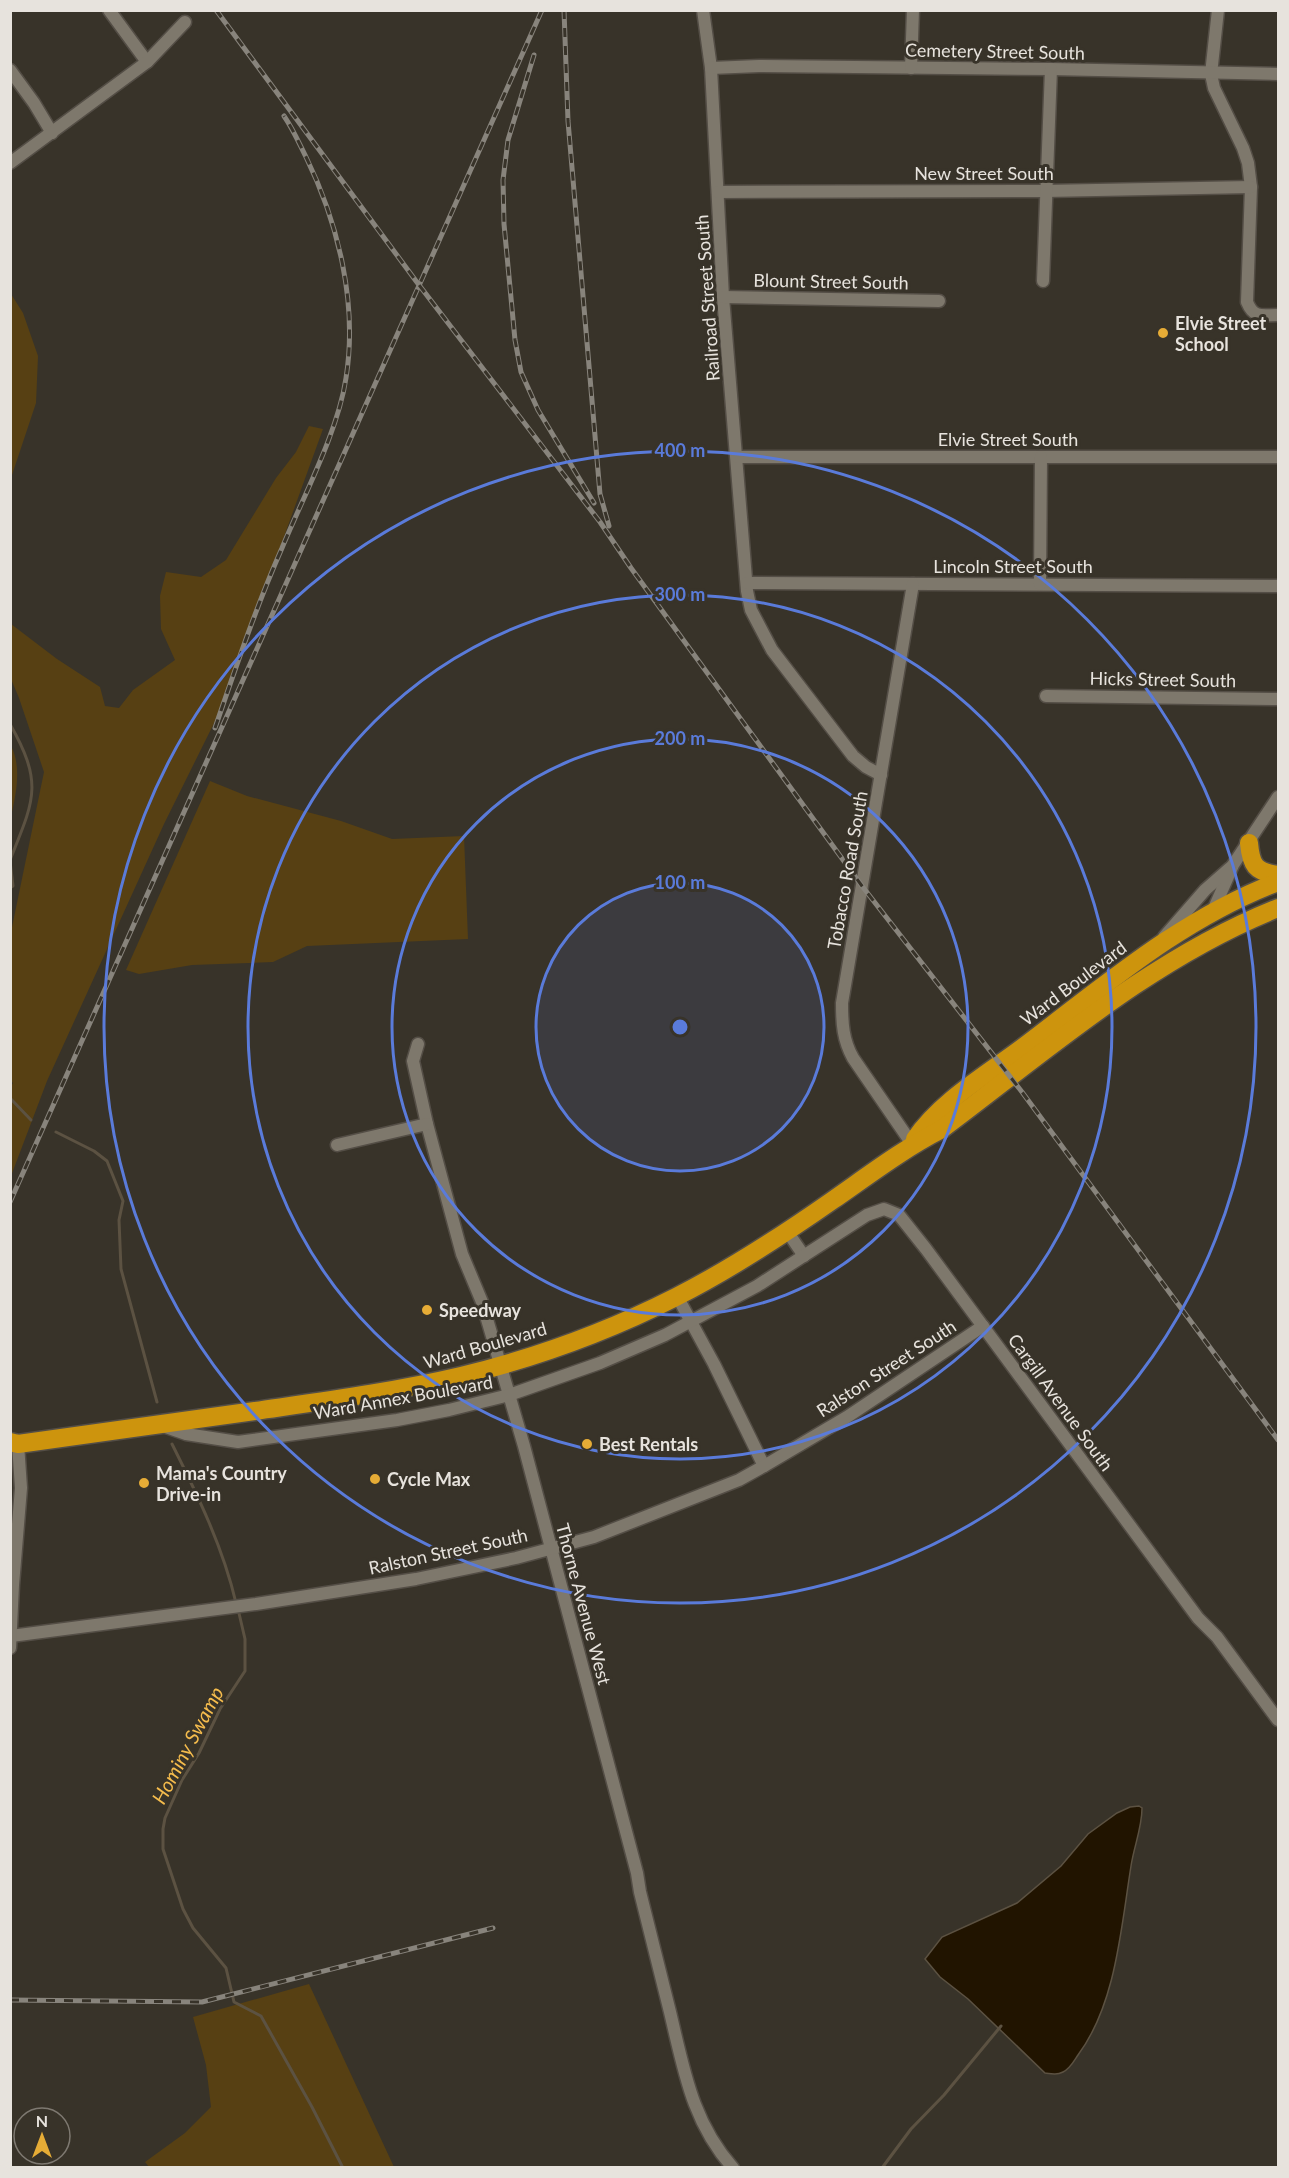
<svg xmlns="http://www.w3.org/2000/svg" width="1289" height="2178" viewBox="0 0 1289 2178" font-family="Lato,sans-serif">
<rect width="100%" height="100%" fill="#383329"/>
<g fill="#574013">
<path d="M11 294 23 313 38 356 36 403 11 478Z"/>
<path d="M309 426 323 429 223 705 164 824 47 1081 11 1176 10 1088 13 1083 10 1080 11 932 44 772 19 698 11 679V624L57 659 100 687 105 706 119 708 133 690 175 660 161 629 160 596 166 572 201 577 226 560 276 478 296 452Z"/>
<path d="M11 746C22 767 16 794 11 816Z"/>
<path d="M210 781 247 796 341 821 392 839 464 836 468 939 307 946 273 962 192 965 139 974 126 970Z"/>
<path d="M309 1984 394 2167H149L145 2162 185 2133 211 2107 206 2065 193 2017Z"/>
</g>
<path fill="#211400" stroke="#5c5242" stroke-width="1.5" d="M1139 1806 1142 1808C1142 1828 1134 1846 1131 1866 1121 1928 1116 2004 1078 2055 1074 2061 1070 2069 1063 2072 1057 2075 1052 2074 1045 2073L968 1999 940 1977 925 1959 942 1937 1017 1903 1061 1866 1088 1834 1117 1813 1130 1807Z"/>
<g fill="none" stroke-linecap="round" stroke-linejoin="round">
<g stroke="#5c5242" stroke-width="3">
<path d="M10 724C44 784 34 800 10 860"/>
<path d="M10 861 13 886 10 888"/>
<path d="M10 1098 31 1120"/>
<path d="M56 1132 94 1151 107 1161 123 1201 119 1220 121 1269 157 1402"/>
<path d="M172 1444C197 1494 223 1547 236 1603"/>
<path d="M238 1609 245 1639V1671L220 1709 199 1753 182 1780 165 1818 163 1829V1849L183 1909 193 1928 226 1968 234 2002 261 2016 312 2107 343 2168"/>
<path d="M882 2168 911 2129 944 2095 1001 2026"/>
</g>
<defs>
<g id="minor">
<path d="M109 10 147 62"/>
<path d="M703 10 711 68 723 297 747 591 751 610 772 650 853 756 866 767 881 775"/>
<path d="M1218 10 1211 74 1214 88 1243 148 1248 163 1251 187 1247 302C1254 319 1262 315 1278 315"/>
<path d="M711 68 759 66 1051 69 1278 74"/>
<path d="M911 68 913 10"/>
<path d="M10 70 34 103 52 133"/>
<path d="M10 163 147 62 185 22"/>
<path d="M718 192 1045 191 1251 187"/>
<path d="M1043 281 1051 69"/>
<path d="M723 297 939 301"/>
<path d="M737 457H1278"/>
<path d="M747 583 1278 586"/>
<path d="M1040 584 1041 457"/>
<path d="M1046 696 1278 699"/>
<path d="M1212 913 1233 865 1278 797"/>
<path d="M1164 937 1205 890 1230 868"/>
<path d="M418 1044 413 1061 427 1124 462 1254 482 1302 524 1446 637 1873 640 1892C650 1932 660 1972 670 2012 684 2070 692 2122 733 2168"/>
<path d="M912 1144 853 1058C843 1040 842 1024 842 1003L913 584"/>
<path d="M337 1145 427 1124"/>
<path d="M787 1231 804 1256"/>
<path d="M677 1296 714 1364 764 1466"/>
<path d="M163 1426 186 1434 238 1442 397 1420 449 1410 509 1395 600 1363 665 1335 757 1286 867 1215 884 1209 899 1215 926 1249 1198 1618 1217 1637 1278 1720"/>
<path d="M11 1636 256 1604 416 1579 516 1558 594 1537 739 1480 764 1466 847 1417 983 1326"/>
<path d="M10 1648 13 1585 21 1488 18 1444"/>
</g>
<g id="highway">
<path d="M1249 843C1251 865 1255 872 1278 875"/>
<path d="M915 1139C941 1101 986 1075 1022 1048 1104 986 1182 918 1278 882"/>
<path d="M10 1442 18 1444C97 1433 176 1422 255 1411 324 1401 393 1392 461 1376 535 1358 609 1331 676 1297 731 1269 783 1235 833 1200 869 1175 903 1149 942 1129 1049 1049 1152 958 1278 908"/>
</g>
</defs>
<use href="#minor" stroke="#544e46" stroke-width="15"/>
<use href="#highway" stroke="#544e46" stroke-width="21"/>
<use href="#minor" stroke="#7e786c" stroke-width="12"/>
<use href="#highway" stroke="#cd940d" stroke-width="18"/>
<defs>
<g id="rail">
<path d="M216 10 416 281 600 522 631 568 862 886 1022 1092 1278 1440"/>
<path d="M564 10 568 121 600 494 609 526"/>
<path d="M534 55 508 140 503 180 504 224 515 340 521 372 538 410 594 503"/>
<path d="M215 728C236 667 256 607 282 548 303 497 338 432 346 378 358 303 338 223 306 157 299 143 293 129 284 116"/>
<path d="M10 1202 542 10"/>
<path d="M10 2000 202 2002 493 1928"/>
</g>
</defs>
<use href="#rail" stroke="#88847c" stroke-width="5"/>
<use href="#rail" stroke="#383329" stroke-width="3" stroke-dasharray="9" stroke-linecap="butt"/>
</g>
<circle cx="680" cy="1027" r="144" fill="#5a7bda" fill-opacity=".12"/>
<g fill="none" stroke="#5a7bda" stroke-width="3">
<circle cx="680" cy="1027" r="144"/>
<circle cx="680" cy="1027" r="288"/>
<circle cx="680" cy="1027" r="432"/>
<circle cx="680" cy="1027" r="576"/>
</g>
<g fill="#e6ac36" stroke="#383329" stroke-width="2">
<circle cx="1163" cy="333" r="6"/>
<circle cx="427" cy="1310" r="6"/>
<circle cx="587" cy="1444" r="6"/>
<circle cx="375" cy="1479" r="6"/>
<circle cx="144" cy="1483" r="6"/>
</g>
<g text-anchor="middle" dominant-baseline="central" stroke-width="6" stroke-linejoin="round" paint-order="stroke">
<g font-size="18" fill="#e7e3dd" stroke="#383329">
<text transform="translate(995 51) rotate(1)">Cemetery Street South</text>
<text x="984" y="173">New Street South</text>
<text transform="translate(831 281) rotate(1)">Blount Street South</text>
<text transform="translate(707 298) rotate(-94)">Railroad Street South</text>
<text x="1008" y="439">Elvie Street South</text>
<text x="1013" y="566">Lincoln Street South</text>
<text transform="translate(1163 679) rotate(1)">Hicks Street South</text>
<text transform="translate(847 870) rotate(-80)">Tobacco Road South</text>
<text transform="translate(1073 983) rotate(-37)">Ward Boulevard</text>
<text transform="translate(485 1345) rotate(-16)">Ward Boulevard</text>
<text transform="translate(886 1368) rotate(-33)">Ralston Street South</text>
<text transform="translate(403 1397) rotate(-10)">Ward Annex Boulevard</text>
<text transform="translate(1061 1402) rotate(54)">Cargill Avenue South</text>
<text transform="translate(448 1551) rotate(-12)">Ralston Street South</text>
<text transform="translate(584 1604) rotate(75)">Thorne Avenue West</text>
</g>
<g font-size="18" font-weight="bold" fill="#e7e3dd" stroke="#383329" text-anchor="start">
<text x="1175" y="323">Elvie Street<tspan x="1175" dy="21">School</tspan></text>
<text x="439" y="1310">Speedway</text>
<text x="599" y="1444">Best Rentals</text>
<text x="156" y="1473">Mama's Country<tspan x="156" dy="21">Drive-in</tspan></text>
<text x="387" y="1479">Cycle Max</text>
</g>
<g font-size="20" font-style="italic" fill="#f5bc4d" stroke="#383329">
<text transform="translate(187 1745) rotate(-62)">Hominy Swamp</text>
</g>
</g>
<circle cx="680" cy="1027" r="9" fill="#5a7bda" stroke="#383329" stroke-width="3"/>
<g font-size="18" text-anchor="middle" font-weight="bold" fill="#5a7bda" stroke="#383329" stroke-width="6" stroke-linejoin="round" paint-order="stroke">
<text x="680" y="457">400 m</text>
<text x="680" y="601">300 m</text>
<text x="680" y="745">200 m</text>
<text x="680" y="889">100 m</text>
</g>
<rect width="1289" height="2178" fill="none" stroke="#e7e3dd" stroke-width="24"/>
<g transform="translate(42 2136)"><circle r="28" fill="#383329" stroke="#7e7971" stroke-width="1.5"/>
<path d="M0-4.5L10 22L0 15L-10 22Z" fill="#e6ac36"/>
<text y="-9" font-size="16" font-weight="bold" text-anchor="middle" fill="#e7e3dd">N</text>
</g>
</svg>
